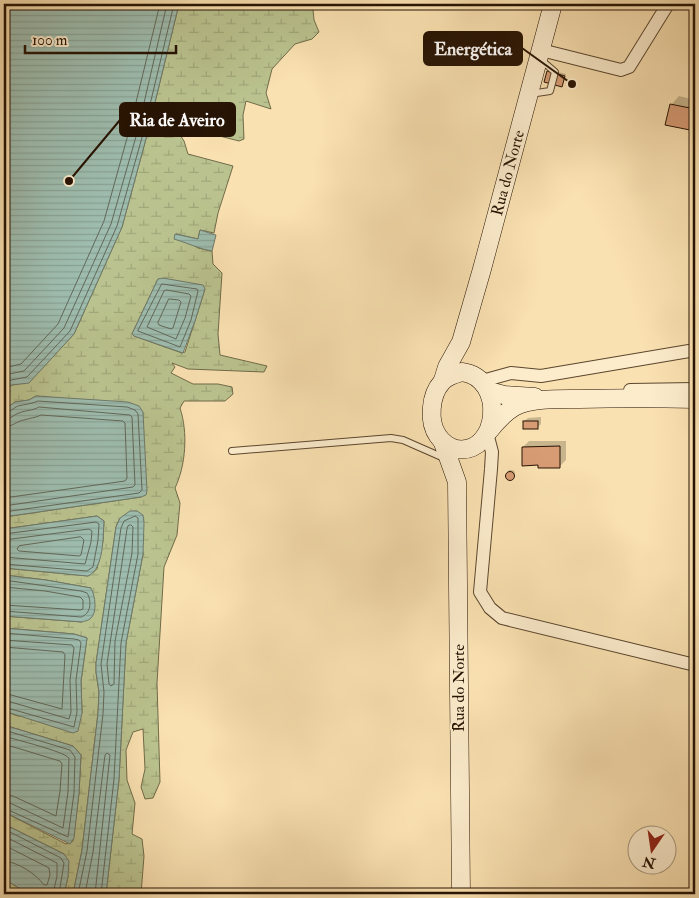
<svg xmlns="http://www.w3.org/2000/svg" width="699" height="898" viewBox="0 0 699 898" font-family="'IM FELL Double Pica',serif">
<defs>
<pattern id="wetland-marsh" width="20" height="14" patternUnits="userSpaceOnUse" patternTransform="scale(1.25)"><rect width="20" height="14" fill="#bac38f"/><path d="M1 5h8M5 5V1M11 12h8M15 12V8" fill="none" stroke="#a0a77a"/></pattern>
<pattern id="water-rules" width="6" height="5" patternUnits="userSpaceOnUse" patternTransform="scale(1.25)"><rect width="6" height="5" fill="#9ebdaf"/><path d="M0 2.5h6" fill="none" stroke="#88a295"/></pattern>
</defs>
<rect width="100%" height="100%" fill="#fae1b1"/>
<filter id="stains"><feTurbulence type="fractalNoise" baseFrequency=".004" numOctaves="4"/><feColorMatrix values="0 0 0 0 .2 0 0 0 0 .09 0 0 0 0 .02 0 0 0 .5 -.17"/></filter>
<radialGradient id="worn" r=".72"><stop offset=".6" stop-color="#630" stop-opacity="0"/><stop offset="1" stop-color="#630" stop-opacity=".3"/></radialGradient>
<g fill="url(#wetland-marsh)" stroke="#706b49" fill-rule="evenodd">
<path d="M179 4H307L313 10 314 20 319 32 312 39 295 44 272 69 266 93 271 109 246 101 243 115 244 139 239 141 173 124 184 141 188 154 233 166 218 213 214 233 200 230 198 239 176 234 198 248 212 251 213 264 222 273 218 334 220 355 267 366 264 372 188 369 172 363 175 367 171 373 193 384H218L232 387 233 394 225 401H184L180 408C188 432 186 465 175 488L180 503 177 535 164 567 157 683 160 782 153 798 145 799 141 787 145 769 143 729 133 732 126 750 127 780 135 803 132 834 142 839 144 856 141 894H106L119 779 126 643 143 554 137 511C128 511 118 518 116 527L96 663V672L99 692 98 713 82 850 73 894H64L68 877 64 854 4 824V812L66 844 73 841 79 793 81 755 73 746 4 725V711L18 716 82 713 81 681 87 638 74 634 4 628V616L82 622 91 588 46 580 4 575V568L88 576 97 569 103 541 104 521 97 516 4 529V517L141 497 79 400 36 396 29 400 15 402 4 410V391L12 385 29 382 74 334 122 227 147 135ZM158 279 205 289 185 352 182 353 134 336 132 334Z"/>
<path d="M4 879 29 894H4Z"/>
</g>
<g fill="url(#water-rules)" stroke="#6e796a">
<path d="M4 4H179L147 135 122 227 74 334 29 383 12 385 4 391Z"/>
<path d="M200 230 216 235 212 251C199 249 188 243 174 239L175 234 198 239Z"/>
<path d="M163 278 203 285 205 289 195 321 183 353 134 336 132 334 156 283 158 279Z"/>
<path d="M36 396 128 402 139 406 143 412 147 491 146 495 141 497 4 517V410L15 402 29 400Z"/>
<path d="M130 511H137L143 515 144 523 143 554 126 643 119 779 106 894H73L82 850 98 713 99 692 96 672V663L116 527 120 518Z"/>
<path d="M97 516 104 521C103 536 104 569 88 576L4 568V529Z"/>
<path d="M4 575 46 580 91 588C95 595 98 613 90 619 87 621 84 621 82 622L4 616Z"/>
<path d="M4 628 74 634 87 638 81 681 82 713 78 731 73 733 4 711Z"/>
<path d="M4 725 73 746 81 755 79 793 74 838 70 844 4 812Z"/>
<path d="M4 824 64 854 69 861 68 877 64 894H29L4 879Z"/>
</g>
<g fill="#0003">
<path d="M550 70 566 74 562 86 549 72Z"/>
<path d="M679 96 695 100V130L667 124 671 105Z"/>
<path d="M541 417V424L537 428 524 421 528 418Z"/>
<path d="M529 441H566V460L560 466 539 464 523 447Z"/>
<circle cx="511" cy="474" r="4"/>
</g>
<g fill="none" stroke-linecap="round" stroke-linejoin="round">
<g stroke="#626859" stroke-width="1">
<path d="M162 284 197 289 198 291 191 320 180 347 138 331Z"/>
<path d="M167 290 189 294 191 296 185 318 176 339 147 327 164 291Z"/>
<path d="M169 299 179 300 181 302 173 328 171 329 159 325 158 323Z"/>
<path d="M4 368 21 364 58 324 104 221 129 131 160 4"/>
<path d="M4 377 9 374 24 371 64 328 111 224 137 133 167 4"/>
<path d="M4 385 11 380 27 377 70 331 117 226 143 134 174 4"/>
<path d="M4 413C10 413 13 408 18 406 26 404 31 404 38 401L127 407 135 410 138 414 142 490 139 493 4 512"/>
<path d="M4 420C11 419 13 415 19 413 26 410 32 411 39 407L130 415 132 417 135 485 133 487 4 506"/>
<path d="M4 427C12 427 17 421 24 420 30 418 35 418 41 415L123 421 125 423 127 478 125 481 4 498"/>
<path d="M131 525 133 527 132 553 115 641 114 684 111 686 109 684 107 664 127 529 128 526Z"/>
<path d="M4 534 96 522 99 524 98 540 93 567 87 571 4 564"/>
<path d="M81 537 84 540 81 555 79 556 19 551 17 549 19 546Z"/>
<path d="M4 540 89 529 92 531 91 542 85 564 4 557"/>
<path d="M4 580 81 591 87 593C92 601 91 614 81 617L4 611"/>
<path d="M4 587 45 591 80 597 83 600V609L80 610 4 605"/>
<path d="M4 633 74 639 79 640 81 643 76 680 77 712 74 727 4 707"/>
<path d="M4 640 72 645 74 648 70 680 71 712 69 719 4 700"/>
<path d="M4 647 63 652 65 655 62 709 4 693"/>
<path d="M4 730 70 750 75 757 74 793 68 837 4 808"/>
<path d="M4 736C16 740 63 751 69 758L68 792 63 828 10 803 4 802"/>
<path d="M4 744 53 759 60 761 62 764 60 791 56 816 13 796 4 795"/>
<path d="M4 829 61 858 64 863 59 894"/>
<path d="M4 836 57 863V876L53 894"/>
<path d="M4 845 49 868 50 875 47 885H44C36 874 18 862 4 861"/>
<path d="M78 894 87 851 103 714 104 692 101 664 121 528 124 521 135 516 138 518V554L121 643 114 779 101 894"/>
<path d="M85 894 93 852 105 755 107 753 110 755 95 894"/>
</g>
</g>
<g fill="#d89c75" stroke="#261303">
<path d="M547 71 565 76 562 87 544 82Z"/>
<path d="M670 104 695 109V131L665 125Z"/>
<rect x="523" y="421" width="15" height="8"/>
<path d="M560 446V468H538V465L522 466V447Z"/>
<circle cx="510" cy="476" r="4.5"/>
</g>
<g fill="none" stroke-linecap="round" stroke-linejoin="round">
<defs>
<g id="lane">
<path d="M530 94 550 91 555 72 541 60"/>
<path d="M232 451 391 438 403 440 444 458"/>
</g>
<g id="street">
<path d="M541 50 621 70 629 67 668 4"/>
<path d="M482 381 511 373 541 376 695 350"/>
<path d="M630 390 695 389"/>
<path d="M487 433 492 452 491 469 480 592 490 608 502 618 695 665"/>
</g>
<g id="secondary">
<path d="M462 372C507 378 499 456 456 449 448 447 443 443 438 436 428 422 430 395 442 382 447 376 455 374 462 372Z"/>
<path d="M443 380 447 367 461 342 482 269 553 4"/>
<path d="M489 391 504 395 535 397"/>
<path d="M489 431C496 422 504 413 514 407 531 398 560 399 579 399 618 398 656 398 695 399"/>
<path d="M443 443 457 482 461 894"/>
</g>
</defs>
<use href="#lane" stroke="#5b462e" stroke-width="8"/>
<use href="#street" stroke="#5b462e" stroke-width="14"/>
<use href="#secondary" stroke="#261303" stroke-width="19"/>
<use href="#lane" stroke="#fceccc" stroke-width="6"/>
<use href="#street" stroke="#fceccc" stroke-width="12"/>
<use href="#secondary" stroke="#fceccc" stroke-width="18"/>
</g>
<g text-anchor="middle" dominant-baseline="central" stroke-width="4" stroke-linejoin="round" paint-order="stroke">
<g font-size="16" fill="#261303" stroke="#fceccc">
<text transform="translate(508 173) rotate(-75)">Rua do Norte</text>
<text transform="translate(459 688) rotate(-90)">Rua do Norte</text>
</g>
</g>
<path fill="none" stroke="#261303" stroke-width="2" d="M572 84L522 48M69 181L120 120"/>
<g fill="#261303" stroke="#fceccc" stroke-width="2">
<circle cx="572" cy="84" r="5"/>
<circle cx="69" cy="181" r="5"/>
</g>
<g fill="#261303" stroke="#261303" stroke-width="2">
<rect x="424" y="32" width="98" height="33" rx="5"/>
<rect x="120" y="103" width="115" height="33" rx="5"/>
</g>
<g font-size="18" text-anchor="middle" font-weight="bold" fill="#fff">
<text x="473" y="55">Energética</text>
<text x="177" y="126">Ria de Aveiro</text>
</g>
<rect width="699" height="898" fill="none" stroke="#fae1b1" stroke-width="20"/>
<rect x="5" y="5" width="689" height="888" fill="none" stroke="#261303" stroke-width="2.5"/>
<rect x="10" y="10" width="679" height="878" fill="none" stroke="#261303"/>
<g transform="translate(652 850) rotate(193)"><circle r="24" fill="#fceccc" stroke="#a6957c"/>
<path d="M0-4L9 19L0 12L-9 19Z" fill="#8f2418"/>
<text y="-8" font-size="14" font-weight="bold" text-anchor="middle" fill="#261303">N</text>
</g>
<path d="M25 45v8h151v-8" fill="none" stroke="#261303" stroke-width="2.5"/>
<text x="32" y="45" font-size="15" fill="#261303" stroke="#fceccc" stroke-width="4" paint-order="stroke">100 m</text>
<rect width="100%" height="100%" filter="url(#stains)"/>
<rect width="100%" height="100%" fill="url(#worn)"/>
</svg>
